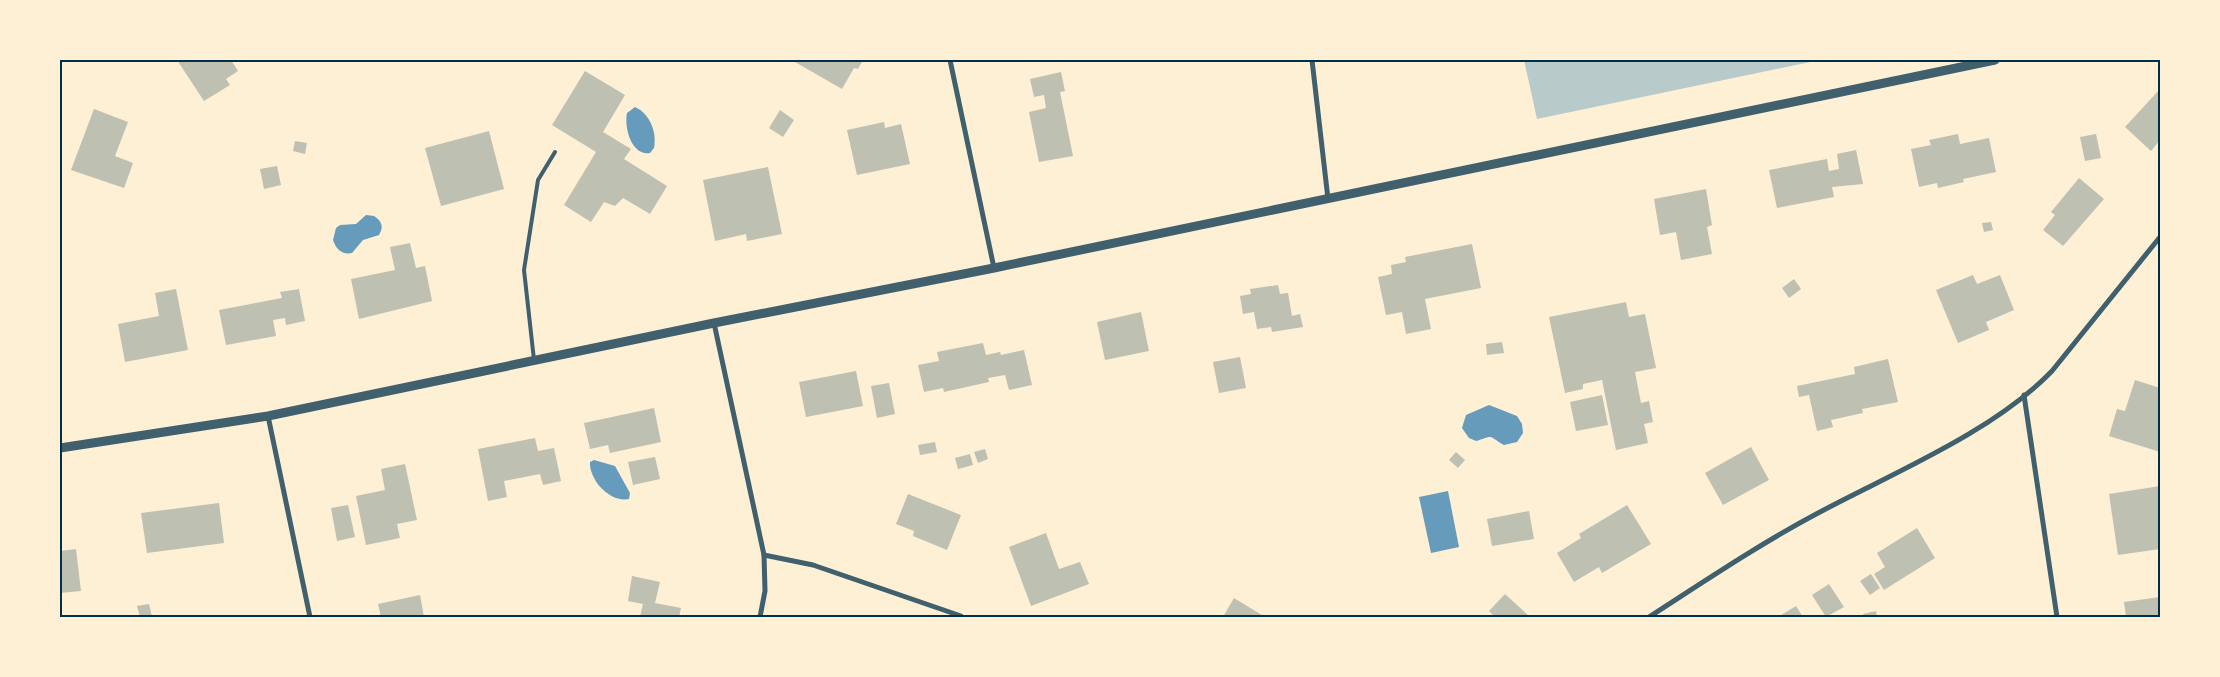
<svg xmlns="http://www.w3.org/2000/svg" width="2220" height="677" viewBox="0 0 2220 677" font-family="Helvetica,sans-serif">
<rect width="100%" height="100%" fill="#fdf0d5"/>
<path fill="#b9caca" d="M1524 60H1820L1537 119Z"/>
<g fill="#669bbc">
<path d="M635 107C650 114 657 132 654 148L650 153C631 156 624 127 627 113Z"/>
<path d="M366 215 374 216C382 221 384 227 379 235L363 240 352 253C342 255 336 249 333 240L336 228 340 225 356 224Z"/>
<path d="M1489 405 1517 416 1522 424 1523 433 1517 442 1504 445C1487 435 1495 435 1476 441L1469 438 1462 428 1466 415Z"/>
<path d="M594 460 615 466 630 493 629 499C610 503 589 480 590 462Z"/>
<path d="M1448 491 1459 547 1431 553 1419 497Z"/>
</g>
<g fill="#bec0b2">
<path d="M177 60H231L238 71 226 79 230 85 204 101Z"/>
<path d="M797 60H863L858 69 854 68 842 89 795 62Z"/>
<path d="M585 71 625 95 603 132 631 149 624 159 667 186 650 214 623 198 615 206 604 202 591 222 564 205 596 152 552 125Z"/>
<path d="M1061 72 1065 91 1060 92 1073 156 1039 162 1029 112 1046 108 1044 95 1034 97 1030 79Z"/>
<path d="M2160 89V140L2151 151 2125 127Z"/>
<path d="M94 109 128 122 115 156 133 163 124 188 71 170Z"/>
<path d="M780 110 794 120 783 137 769 128Z"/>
<path d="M884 122 885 128 901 124 910 164 857 175 847 130Z"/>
<path d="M489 131 504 189 441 206 425 148Z"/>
<path d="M1958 134 1960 144 1989 138 1996 172 1963 179 1964 182 1938 188 1937 183 1919 187 1911 149 1931 145 1929 140Z"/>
<path d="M2096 134 2101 158 2085 161 2080 137Z"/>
<path d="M295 141 307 143 305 154 293 151Z"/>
<path d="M1856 150 1863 184 1832 187 1834 197 1777 208 1769 170 1827 159 1829 171 1839 169 1837 154Z"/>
<path d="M277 166 281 185 264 189 260 169Z"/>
<path d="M768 167 782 234 747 241 746 234 715 241 703 180Z"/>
<path d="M2079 178 2104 199 2063 246 2043 230 2055 215 2051 212Z"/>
<path d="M1706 189 1712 225 1707 227 1712 254 1681 260 1676 232 1660 235 1654 199Z"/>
<path d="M1991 222 1993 230 1984 232 1982 223Z"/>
<path d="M410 243 416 268 425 266 432 301 359 319 351 279 395 270 390 247Z"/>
<path d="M1472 244 1481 288 1425 299 1431 329 1406 334 1402 312 1386 315 1378 277 1392 274 1391 265 1406 262 1405 257Z"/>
<path d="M1973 275 1977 284 2000 275 2014 310 1986 322 1989 330 1958 343 1936 290Z"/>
<path d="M1794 279 1801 289 1789 298 1782 288Z"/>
<path d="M1278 285 1280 294 1288 293 1292 316 1300 314 1303 327 1272 332 1271 327 1257 329 1254 312 1243 314 1240 296 1251 294 1250 289Z"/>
<path d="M176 289 188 350 125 362 118 324 159 316 155 293Z"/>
<path d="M299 289 305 321 286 325 285 318 273 320 276 336 226 345 219 310 282 298 280 292Z"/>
<path d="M1626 302 1629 317 1645 314 1656 368 1635 372 1641 403 1649 401 1653 422 1644 424 1648 443 1616 450 1602 380 1583 384V389L1565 393 1549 317Z"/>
<path d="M1141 312 1149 351 1105 360 1097 322Z"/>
<path d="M1502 342 1504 353 1487 355 1486 344Z"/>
<path d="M983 343 986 355 1000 352 1001 355 1024 350 1032 385 1009 390 1005 375 988 378 989 382 944 392 943 388 924 392 918 365 939 361 937 352Z"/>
<path d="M1240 357 1246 388 1219 393 1213 362Z"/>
<path d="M1888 359 1898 402 1862 409 1863 413 1831 420 1833 427 1817 431 1809 395 1799 397 1797 386 1855 374 1854 367Z"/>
<path d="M856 371 863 406 806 417 799 382Z"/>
<path d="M2135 380 2160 388V452L2109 436 2117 409 2125 411Z"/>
<path d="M889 383 895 414 877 418 871 386Z"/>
<path d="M1602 395 1608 425 1576 431 1570 402Z"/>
<path d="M654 408 661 442 610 453 608 445 590 449 584 423Z"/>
<path d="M535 438 538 451 554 448 561 481 543 485 540 474 504 481 507 497 488 501 478 449Z"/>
<path d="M935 442 937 452 920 455 918 445Z"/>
<path d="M1751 447 1769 480 1723 505 1705 473Z"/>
<path d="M985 449 988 459 978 463 974 452Z"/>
<path d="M1456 452 1465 460 1458 468 1449 460Z"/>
<path d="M970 454 973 465 958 469 955 458Z"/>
<path d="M655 457 660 479 633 485 628 462Z"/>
<path d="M405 464 417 520 397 524 400 538 366 545 356 496 385 490 381 469Z"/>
<path d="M2160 486V549L2118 555 2109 494Z"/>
<path d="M908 494 961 515 947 550 913 536 914 531 896 524Z"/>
<path d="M219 503 224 543 147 553 141 513Z"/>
<path d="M348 505 355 537 337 541 331 508Z"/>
<path d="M1627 505 1651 544 1602 573 1599 567 1574 582 1557 553 1581 538 1579 534Z"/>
<path d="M1529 511 1534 539 1492 546 1487 519Z"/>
<path d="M1917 528 1935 558 1884 590 1874 574 1885 567 1877 553Z"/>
<path d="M1046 533 1059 569 1080 562 1089 584 1031 606 1009 547Z"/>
<path d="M76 549 81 591 60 593V551Z"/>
<path d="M1871 574 1880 588 1870 595 1860 581Z"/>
<path d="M632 576 660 582 655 603 681 608 679 617H640L643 604 628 601Z"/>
<path d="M1829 584 1844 607 1826 617 1812 595Z"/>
<path d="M1505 594 1530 617H1495L1489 611Z"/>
<path d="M420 595 424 617H381L378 604Z"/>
<path d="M2160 597V617H2126L2124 602Z"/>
<path d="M1234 598 1265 617H1223Z"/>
<path d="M149 604 152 617H140L137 606Z"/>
<path d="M1796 606 1803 617H1778Z"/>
<path d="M1876 611 1877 617H1864L1863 614Z"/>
</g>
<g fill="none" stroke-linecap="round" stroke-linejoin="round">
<path stroke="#3f606c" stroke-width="4" d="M534 360 524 270 538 180 555 152"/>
<g stroke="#3f606c" stroke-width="5">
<path d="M950 60 994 268"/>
<path d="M1312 60 1328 199"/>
<path d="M714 323 764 555 765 591 760 617"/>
<path d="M2024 395 2057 617"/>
<path d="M268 416 310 617"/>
<path d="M764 555 813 565 961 616"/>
<path d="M1649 617C1705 581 1761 543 1820 512 1895 472 1993 432 2052 371L2160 237"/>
</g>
<path stroke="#3f606c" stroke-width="9" d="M60 448 268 416 714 323 994 268 1995 60"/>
</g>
<rect width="2220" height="677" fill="none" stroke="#fdf0d5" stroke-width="122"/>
<rect x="61" y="61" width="2098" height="555" fill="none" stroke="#003049" stroke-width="2"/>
</svg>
